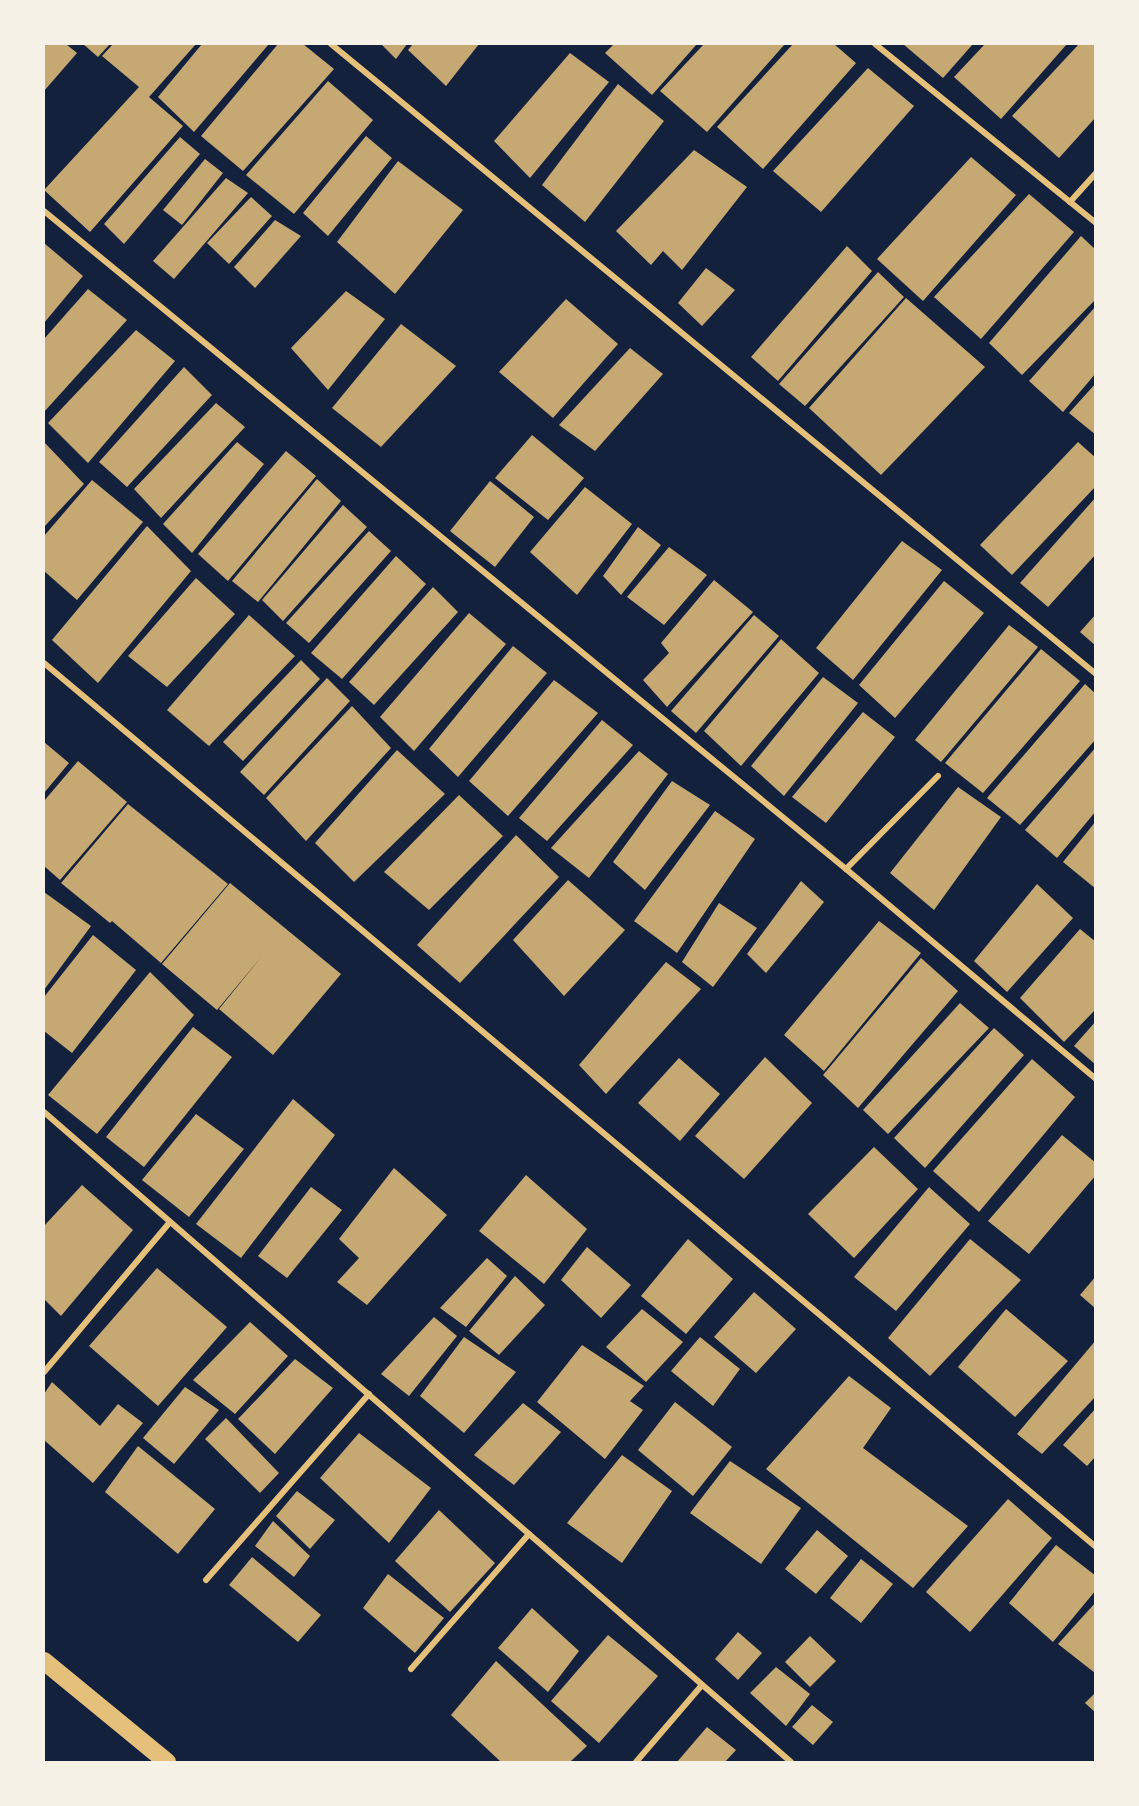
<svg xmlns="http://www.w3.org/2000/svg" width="1139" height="1806" viewBox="0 0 1139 1806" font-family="'DM Sans',sans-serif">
<rect width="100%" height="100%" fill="#14213d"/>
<g fill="#c6a872">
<path d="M44 44H66L77 53 44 91Z"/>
<path d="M83 44H110L98 57Z"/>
<path d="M113 44H196L149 97 183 126 90 232 44 190 139 87 102 56Z"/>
<path d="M202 44H269L194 132 158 97Z"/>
<path d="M278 44H303L334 69 243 171 201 136Z"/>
<path d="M381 44H407L396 59Z"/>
<path d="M413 44H479L446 86 408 50Z"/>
<path d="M614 44H697L652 95 605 53Z"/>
<path d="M704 44H785L707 132 660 91Z"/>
<path d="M793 44H834L856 63 763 169 717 127Z"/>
<path d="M903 44H973L943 78Z"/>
<path d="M985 44H1067L1001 119 954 77Z"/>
<path d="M1079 44H1096V117L1059 158 1012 116Z"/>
<path d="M570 53 609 82 530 178 494 141Z"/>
<path d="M868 68 914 106 821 212 773 171Z"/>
<path d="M328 81 373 120 294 214 246 175Z"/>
<path d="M618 84 664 121 585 222 542 185Z"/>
<path d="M366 136 392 158 328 236 303 213Z"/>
<path d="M180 137 200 154 124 244 104 224Z"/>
<path d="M694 150 747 187 682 270 663 251 651 265 616 231Z"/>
<path d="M971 157 1016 195 923 301 877 259Z"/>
<path d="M205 159 223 173 182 225 163 210Z"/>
<path d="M398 161 463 210 395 294 337 242Z"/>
<path d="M226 178 248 193 174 279 153 261Z"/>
<path d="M1029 194 1074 232 981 339 934 297Z"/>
<path d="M251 197 272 216 229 264 207 243Z"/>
<path d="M275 220 301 236 255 288 234 267Z"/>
<path d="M1081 236 1096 250V299L1022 375 989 343Z"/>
<path d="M44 243 83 276 44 323Z"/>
<path d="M847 246 872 271 778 381 751 357Z"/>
<path d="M706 268 735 290 702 326 678 303Z"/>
<path d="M878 272 904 297 805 406 779 384Z"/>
<path d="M88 289 127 320 44 412V339Z"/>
<path d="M346 291 385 319 328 390 291 348Z"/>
<path d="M906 298 985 367 881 475 809 408Z"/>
<path d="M566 299 618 344 553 418 499 372Z"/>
<path d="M1096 306V373L1063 412 1029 381Z"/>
<path d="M401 324 456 366 381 447 332 408Z"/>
<path d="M136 330 175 361 88 463 48 423Z"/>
<path d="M630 348 663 374 595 451 559 425Z"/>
<path d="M184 367 212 395 127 487 99 462Z"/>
<path d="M1096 383V435L1069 413Z"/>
<path d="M216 403 245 427 161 518 134 489Z"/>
<path d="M532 435 584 478 548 520 495 478Z"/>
<path d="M44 442 84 484 44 527Z"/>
<path d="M237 442 264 464 192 553 163 524Z"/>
<path d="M1078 442 1096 458V486L1012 575 980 545Z"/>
<path d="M286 451 316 476 228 581 198 554Z"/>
<path d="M317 479 341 501 258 602 232 581Z"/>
<path d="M92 480 143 522 77 600 44 571V536Z"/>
<path d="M490 481 534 517 495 567 450 531Z"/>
<path d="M585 487 632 524 577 595 530 552Z"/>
<path d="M1096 497V554L1048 607 1020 583Z"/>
<path d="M343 505 367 527 283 621 262 600Z"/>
<path d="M147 526 191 571 98 683 52 640Z"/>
<path d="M638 527 661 545 621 595 603 576Z"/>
<path d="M369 531 391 551 309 643 286 623Z"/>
<path d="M902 541 942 570 853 680 816 648Z"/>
<path d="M669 547 707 575 664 625 627 597Z"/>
<path d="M396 556 426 584 342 679 311 653Z"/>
<path d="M196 578 235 614 167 687 128 656Z"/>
<path d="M714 580 753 612 667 707 643 680 669 653 661 643Z"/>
<path d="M944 581 984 613 895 718 859 685Z"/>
<path d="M433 587 458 612 374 705 349 682Z"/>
<path d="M469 613 506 644 414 751 380 717Z"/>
<path d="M1096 614V646L1080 632Z"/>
<path d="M249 615 295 656 209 746 167 710Z"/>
<path d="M754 615 779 636 696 733 671 711Z"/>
<path d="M1009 625 1038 647 941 762 915 740Z"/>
<path d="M781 639 819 673 741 766 704 731Z"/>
<path d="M513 646 547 673 458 777 429 749Z"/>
<path d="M1041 649 1080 681 983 793 945 763Z"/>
<path d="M301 660 320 679 243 761 223 742Z"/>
<path d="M823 677 858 703 784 796 751 766Z"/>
<path d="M327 678 350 701 264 795 240 772Z"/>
<path d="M554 680 598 713 508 816 469 781Z"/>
<path d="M1085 684 1096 694V739L1020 825 987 798Z"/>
<path d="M352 706 391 748 306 841 266 798Z"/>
<path d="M863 712 895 737 826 823 792 797Z"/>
<path d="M602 720 633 745 547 841 519 818Z"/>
<path d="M44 742 69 763 44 793Z"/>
<path d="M1096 747V811L1057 858 1025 830Z"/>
<path d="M397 750 445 794 354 882 315 843Z"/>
<path d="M639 751 668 774 589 878 551 848Z"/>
<path d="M78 761 127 802 60 880 44 866V801Z"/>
<path d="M672 781 710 805 645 890 613 862Z"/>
<path d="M958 787 1001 817 934 910 890 873Z"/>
<path d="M459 795 503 836 429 910 384 872Z"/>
<path d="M128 804 228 884 161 963 112 921 110 923 61 883Z"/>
<path d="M715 811 755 839 677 953 634 921Z"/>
<path d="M1096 821V889L1063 862Z"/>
<path d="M516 835 559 877 460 983 417 945Z"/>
<path d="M568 880 625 930 564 996 513 940Z"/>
<path d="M801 881 824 902 766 973 747 954Z"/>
<path d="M230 883 341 974 273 1055 219 1009 262 956 217 1010 162 964Z"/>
<path d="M1037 884 1073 918 1007 992 974 961Z"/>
<path d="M44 892 91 926 44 990Z"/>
<path d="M719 903 757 928 713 987 682 962Z"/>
<path d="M879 921 921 953 824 1071 784 1035Z"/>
<path d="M1080 929 1096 942V1009L1064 1042 1020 998Z"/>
<path d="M93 935 136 970 72 1053 44 1031V997Z"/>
<path d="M921 958 958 991 858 1108 823 1075Z"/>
<path d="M666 962 701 989 606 1094 579 1065Z"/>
<path d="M150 972 194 1015 97 1134 48 1095Z"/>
<path d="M960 1003 989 1028 888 1134 863 1110Z"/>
<path d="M1096 1021V1065L1074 1046Z"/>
<path d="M193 1027 232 1057 144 1167 106 1137Z"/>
<path d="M994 1028 1024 1055 925 1168 894 1138Z"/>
<path d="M765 1057 812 1103 744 1179 695 1136Z"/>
<path d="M679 1058 720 1094 680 1141 638 1103Z"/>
<path d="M1032 1059 1075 1097 979 1212 933 1171Z"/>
<path d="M293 1099 335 1135 241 1258 196 1224Z"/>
<path d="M196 1114 244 1149 189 1217 142 1180Z"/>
<path d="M1062 1135 1096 1163V1175L1029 1254 988 1221Z"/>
<path d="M874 1147 918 1189 854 1258 808 1214Z"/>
<path d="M394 1168 447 1215 367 1305 337 1282 359 1258 339 1239Z"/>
<path d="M526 1175 587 1229 544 1284 479 1231Z"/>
<path d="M82 1185 133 1230 61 1316 44 1299V1226Z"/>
<path d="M311 1187 342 1210 287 1278 258 1256Z"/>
<path d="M929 1187 970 1224 896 1311 854 1277Z"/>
<path d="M688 1239 733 1279 686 1334 641 1296Z"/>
<path d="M970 1239 1021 1280 930 1376 888 1338Z"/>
<path d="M587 1247 631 1285 601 1318 561 1280Z"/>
<path d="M487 1258 507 1276 466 1327 440 1308Z"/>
<path d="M157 1268 227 1327 158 1406 89 1346Z"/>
<path d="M515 1276 545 1305 499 1355 469 1331Z"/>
<path d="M1096 1276V1309L1080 1295Z"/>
<path d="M754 1292 796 1329 756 1373 714 1337Z"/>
<path d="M642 1309 683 1342 646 1382 606 1347Z"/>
<path d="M1006 1309 1068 1361 1015 1417 958 1367Z"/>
<path d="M434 1317 457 1336 409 1396 381 1374Z"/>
<path d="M250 1322 288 1356 235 1414 193 1380Z"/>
<path d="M464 1337 516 1372 464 1433 420 1396Z"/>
<path d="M700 1337 740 1369 713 1406 671 1371Z"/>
<path d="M1096 1340V1396L1042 1454 1017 1434Z"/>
<path d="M582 1345 644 1386 630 1401 643 1410 605 1459 537 1402Z"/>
<path d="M295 1359 333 1388 275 1454 238 1419Z"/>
<path d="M849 1376 891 1408 863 1448 968 1526 913 1588 766 1469Z"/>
<path d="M52 1382 100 1426 118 1404 143 1423 93 1483 44 1440V1394Z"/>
<path d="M185 1387 219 1410 174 1464 143 1438Z"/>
<path d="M675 1402 732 1447 693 1496 638 1450Z"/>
<path d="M523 1403 561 1432 514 1485 474 1455Z"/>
<path d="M1096 1408V1456L1087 1466 1063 1445Z"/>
<path d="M226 1418 279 1473 260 1493 205 1439Z"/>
<path d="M359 1433 431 1488 389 1543 320 1478Z"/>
<path d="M138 1446 215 1509 178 1554 105 1492Z"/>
<path d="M622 1455 672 1491 622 1563 567 1523Z"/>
<path d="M730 1461 801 1508 761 1564 690 1513Z"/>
<path d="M297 1491 335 1520 310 1549 276 1516Z"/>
<path d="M1008 1499 1052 1538 970 1632 926 1592Z"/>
<path d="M439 1510 495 1563 450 1612 395 1561Z"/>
<path d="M273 1521 310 1556 294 1577 255 1546Z"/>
<path d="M817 1530 848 1556 816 1594 785 1569Z"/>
<path d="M1056 1545 1096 1576V1590L1053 1642 1009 1603Z"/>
<path d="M252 1557 321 1615 298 1642 229 1585Z"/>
<path d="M861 1559 893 1584 861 1623 830 1598Z"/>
<path d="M388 1574 444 1618 415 1653 363 1608Z"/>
<path d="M1096 1602V1672L1095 1673 1058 1644Z"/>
<path d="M532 1608 579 1651 548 1692 498 1648Z"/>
<path d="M738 1632 762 1653 738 1680 715 1659Z"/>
<path d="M608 1635 658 1676 599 1743 551 1701Z"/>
<path d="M810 1636 836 1661 810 1687 785 1662Z"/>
<path d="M496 1661 587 1746 570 1762H501L451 1715Z"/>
<path d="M776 1667 810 1694 786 1726 750 1693Z"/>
<path d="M1096 1692V1713L1085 1703Z"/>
<path d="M812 1705 833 1722 813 1745 792 1727Z"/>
<path d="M707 1727 736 1750 725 1762H677Z"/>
</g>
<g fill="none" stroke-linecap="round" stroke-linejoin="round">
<g stroke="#e5c07b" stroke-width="6">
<path d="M331 44 1096 674"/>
<path d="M875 44 1096 223"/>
<path d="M1070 202 1096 173"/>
<path d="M44 211 846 869 1096 1079"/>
<path d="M44 663 1096 1547"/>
<path d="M846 869 938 776"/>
<path d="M44 1112 791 1762"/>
<path d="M44 1372 170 1222"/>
<path d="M206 1580 369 1394"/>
<path d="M411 1669 529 1534"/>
<path d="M636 1762 702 1685"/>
</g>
<path stroke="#e5c07b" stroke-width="18" d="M44 1661 167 1762"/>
</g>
<rect width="1139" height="1806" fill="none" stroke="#f6f1e7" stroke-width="90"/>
</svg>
